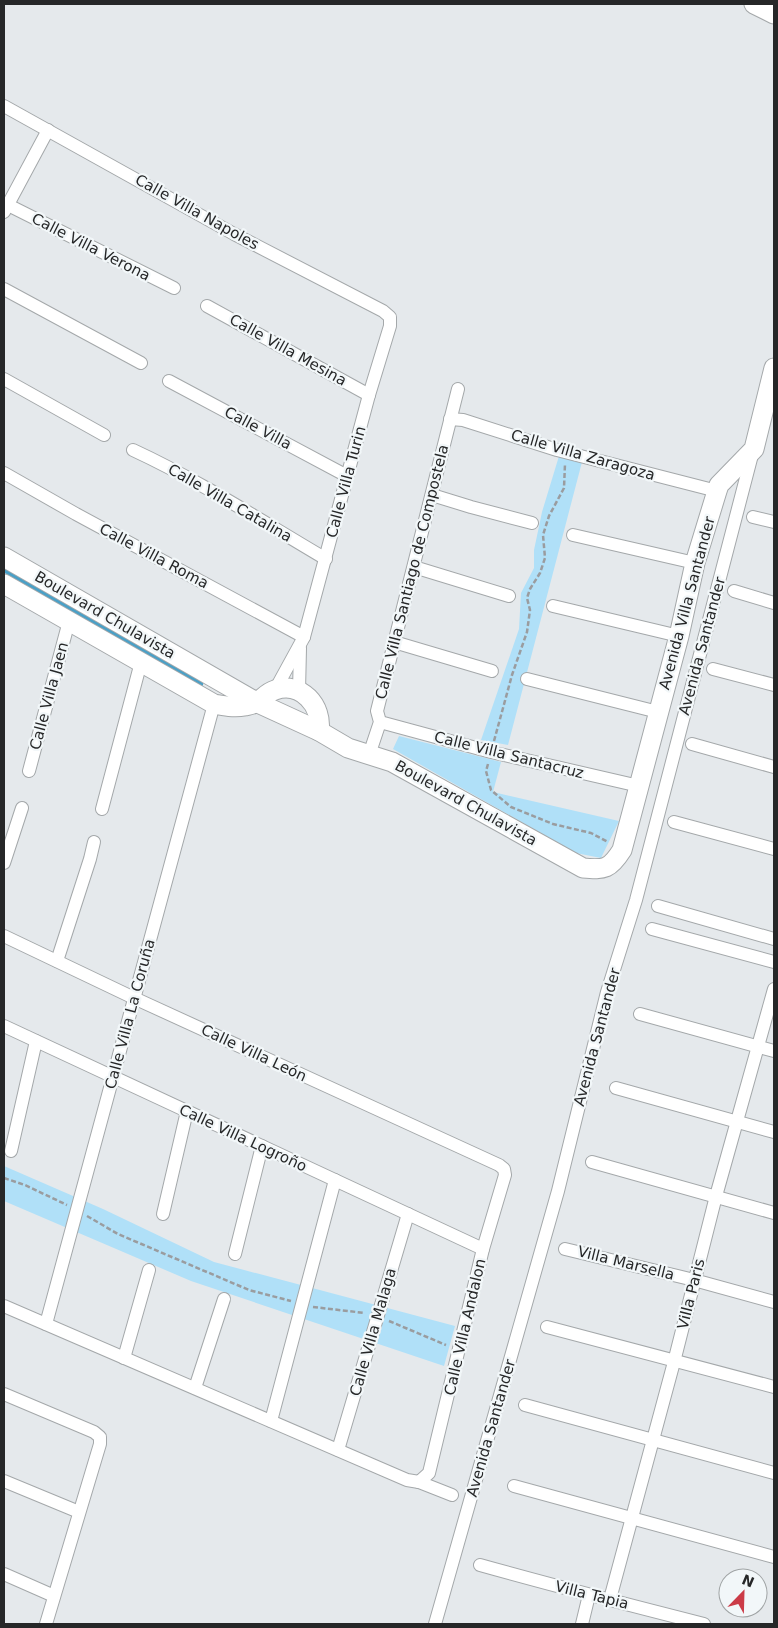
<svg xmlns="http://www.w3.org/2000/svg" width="778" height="1628" viewBox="0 0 778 1628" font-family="'DejaVu Sans',sans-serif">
<rect width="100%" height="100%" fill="#e5e9ec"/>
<g fill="#b0e0f8">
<path d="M559 456 582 462 508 745 481 740 519 629 521 593 534 568V550L542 512Z"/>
<path d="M399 736 501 762 493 792 619 821 601 858 576 853 393 749Z"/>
<path d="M4 1166 103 1209 214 1262 455 1326 444 1366 191 1281 4 1201Z"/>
</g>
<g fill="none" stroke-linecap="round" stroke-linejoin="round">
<path stroke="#49a0c7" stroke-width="4.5" d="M4 570 201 684"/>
<defs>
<g id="street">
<path d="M4 106 234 234 383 311 390 317V326L369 395 304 637 275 690"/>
<path d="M8 205 174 288"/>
<path d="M4 212 48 130"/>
<path d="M4 289 141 363"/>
<path d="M207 306 369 395"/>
<path d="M4 379 104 435"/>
<path d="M169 381 347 476"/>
<path d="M450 419 463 420 557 450 717 491"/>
<path d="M133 450C200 481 263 522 326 559"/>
<path d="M4 473 76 514 304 637"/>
<path d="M432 495 471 507 532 523"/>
<path d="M753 517 774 522"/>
<path d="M573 535 695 563"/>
<path d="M414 567 509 596"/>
<path d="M734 591 774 603"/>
<path d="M553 606 679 636"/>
<path d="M394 642 492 671"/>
<path d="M713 669 774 685"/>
<path d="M527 679 658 712"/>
<path d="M299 691 300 648"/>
<path d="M380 722 491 752 639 786"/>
<path d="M692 744 774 767"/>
<path d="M369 755 380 722 377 711 458 389"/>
<path d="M29 771 69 621"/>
<path d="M102 809 141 662"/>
<path d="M674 822 774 849"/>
<path d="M4 863 22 808"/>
<path d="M658 906 774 939"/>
<path d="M652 929 774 962"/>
<path d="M4 936 134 998 499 1165 504 1169 505 1175 483 1249 429 1473 419 1482"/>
<path d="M57 961 90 859 94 842"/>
<path d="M640 1014 774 1051"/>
<path d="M4 1026 483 1249"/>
<path d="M616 1088 774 1132"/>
<path d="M11 1151 36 1041"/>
<path d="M592 1162 774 1213"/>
<path d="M163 1214 187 1111"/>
<path d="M565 1249 694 1280 774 1302"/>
<path d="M235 1254 262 1146"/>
<path d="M4 1306 407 1480 419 1482 452 1495"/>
<path d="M46 1324 214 704"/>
<path d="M547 1327 774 1387"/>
<path d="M124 1358 149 1270"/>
<path d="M195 1388 224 1299"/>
<path d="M4 1394 94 1432 100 1437V1444L46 1624"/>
<path d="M525 1405 774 1473"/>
<path d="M271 1421 335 1180"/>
<path d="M338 1450 408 1214"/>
<path d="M4 1481 79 1512"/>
<path d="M514 1486 774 1557"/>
<path d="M480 1565C555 1586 629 1605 704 1624"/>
<path d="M4 1574 54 1596"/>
<path d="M610 1599 674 1362 716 1196 774 989"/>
<path d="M435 1624 558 1191 607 992 636 900 753 451"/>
<path d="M582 1624 589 1595"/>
</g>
<g id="secondary">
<path d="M754 4 774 14"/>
<path d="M4 557 258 703 319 731 348 748 392 762 583 868C605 870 610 869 622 850L679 636 695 563 717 491 719 485 754 449 774 368"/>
<path d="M4 584 214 704C224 706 234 708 245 706 249 705 256 704 259 701 264 697 268 692 275 690 301 681 323 706 319 731"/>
</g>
</defs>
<use href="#street" stroke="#a4a8aa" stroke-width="14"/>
<use href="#secondary" stroke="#a4a8aa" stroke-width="21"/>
<g stroke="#9a9c9f" stroke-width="2.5" stroke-dasharray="5 2.5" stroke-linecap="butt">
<path d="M494 741 512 675 527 632 530 610 527 598 530 589 540 573 545 558 543 535 549 516 564 488 565 464"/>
<path d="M488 764 486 771 491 790 511 807 553 824 591 833 608 842"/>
<path d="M4 1178 25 1185 67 1205"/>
<path d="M87 1216 118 1234 249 1290 291 1301"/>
<path d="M313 1307 365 1313"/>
<path d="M389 1321 446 1345"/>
</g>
<use href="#street" stroke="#fff" stroke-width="12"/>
<use href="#secondary" stroke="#fff" stroke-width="19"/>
</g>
<g text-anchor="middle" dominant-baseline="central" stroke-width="4.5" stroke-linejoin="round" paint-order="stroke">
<g font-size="15" fill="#262728" stroke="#f2f7f9">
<text transform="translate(197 212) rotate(29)">Calle Villa Napoles</text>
<text transform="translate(91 247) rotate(27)">Calle Villa Verona</text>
<text transform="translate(288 350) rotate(29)">Calle Villa Mesina</text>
<text transform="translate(258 428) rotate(28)">Calle Villa</text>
<text transform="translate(583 455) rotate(16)">Calle Villa Zaragoza</text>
<text transform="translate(346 482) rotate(-75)">Calle Villa Turin</text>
<text transform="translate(230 503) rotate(30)">Calle Villa Catalina</text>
<text transform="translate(154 556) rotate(28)">Calle Villa Roma</text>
<text transform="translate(412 572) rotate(-76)">Calle Villa Santiago de Compostela</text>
<text transform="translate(687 603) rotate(-75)">Avenida Villa Santander</text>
<text transform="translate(105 615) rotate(30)">Boulevard Chulavista</text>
<text transform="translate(702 646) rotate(-75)">Avenida Santander</text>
<text transform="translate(49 696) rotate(-75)">Calle Villa Jaen</text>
<text transform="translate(509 755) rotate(14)">Calle Villa Santacruz</text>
<text transform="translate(466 803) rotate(29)">Boulevard Chulavista</text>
<text transform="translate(130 1014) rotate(-75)">Calle Villa La Coruña</text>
<text transform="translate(597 1037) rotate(-75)">Avenida Santander</text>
<text transform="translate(254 1053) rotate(25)">Calle Villa León</text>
<text transform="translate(243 1138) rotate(25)">Calle Villa Logroño</text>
<text transform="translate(626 1263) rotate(14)">Villa Marsella</text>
<text transform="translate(691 1294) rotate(-76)">Villa Paris</text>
<text transform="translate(465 1327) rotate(-77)">Calle Villa Andalon</text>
<text transform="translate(373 1332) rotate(-74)">Calle Villa Malaga</text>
<text transform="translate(491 1428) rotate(-74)">Avenida Santander</text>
<text transform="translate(592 1595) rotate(14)">Villa Tapia</text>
</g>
</g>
<rect width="778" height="1628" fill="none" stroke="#262728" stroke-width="10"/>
<g transform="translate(743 1593) rotate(23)"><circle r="24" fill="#f2f7f9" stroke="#a0a4a5"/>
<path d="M0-4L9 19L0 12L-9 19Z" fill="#cb3b47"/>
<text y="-8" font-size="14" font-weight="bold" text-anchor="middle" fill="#262728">N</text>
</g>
</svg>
